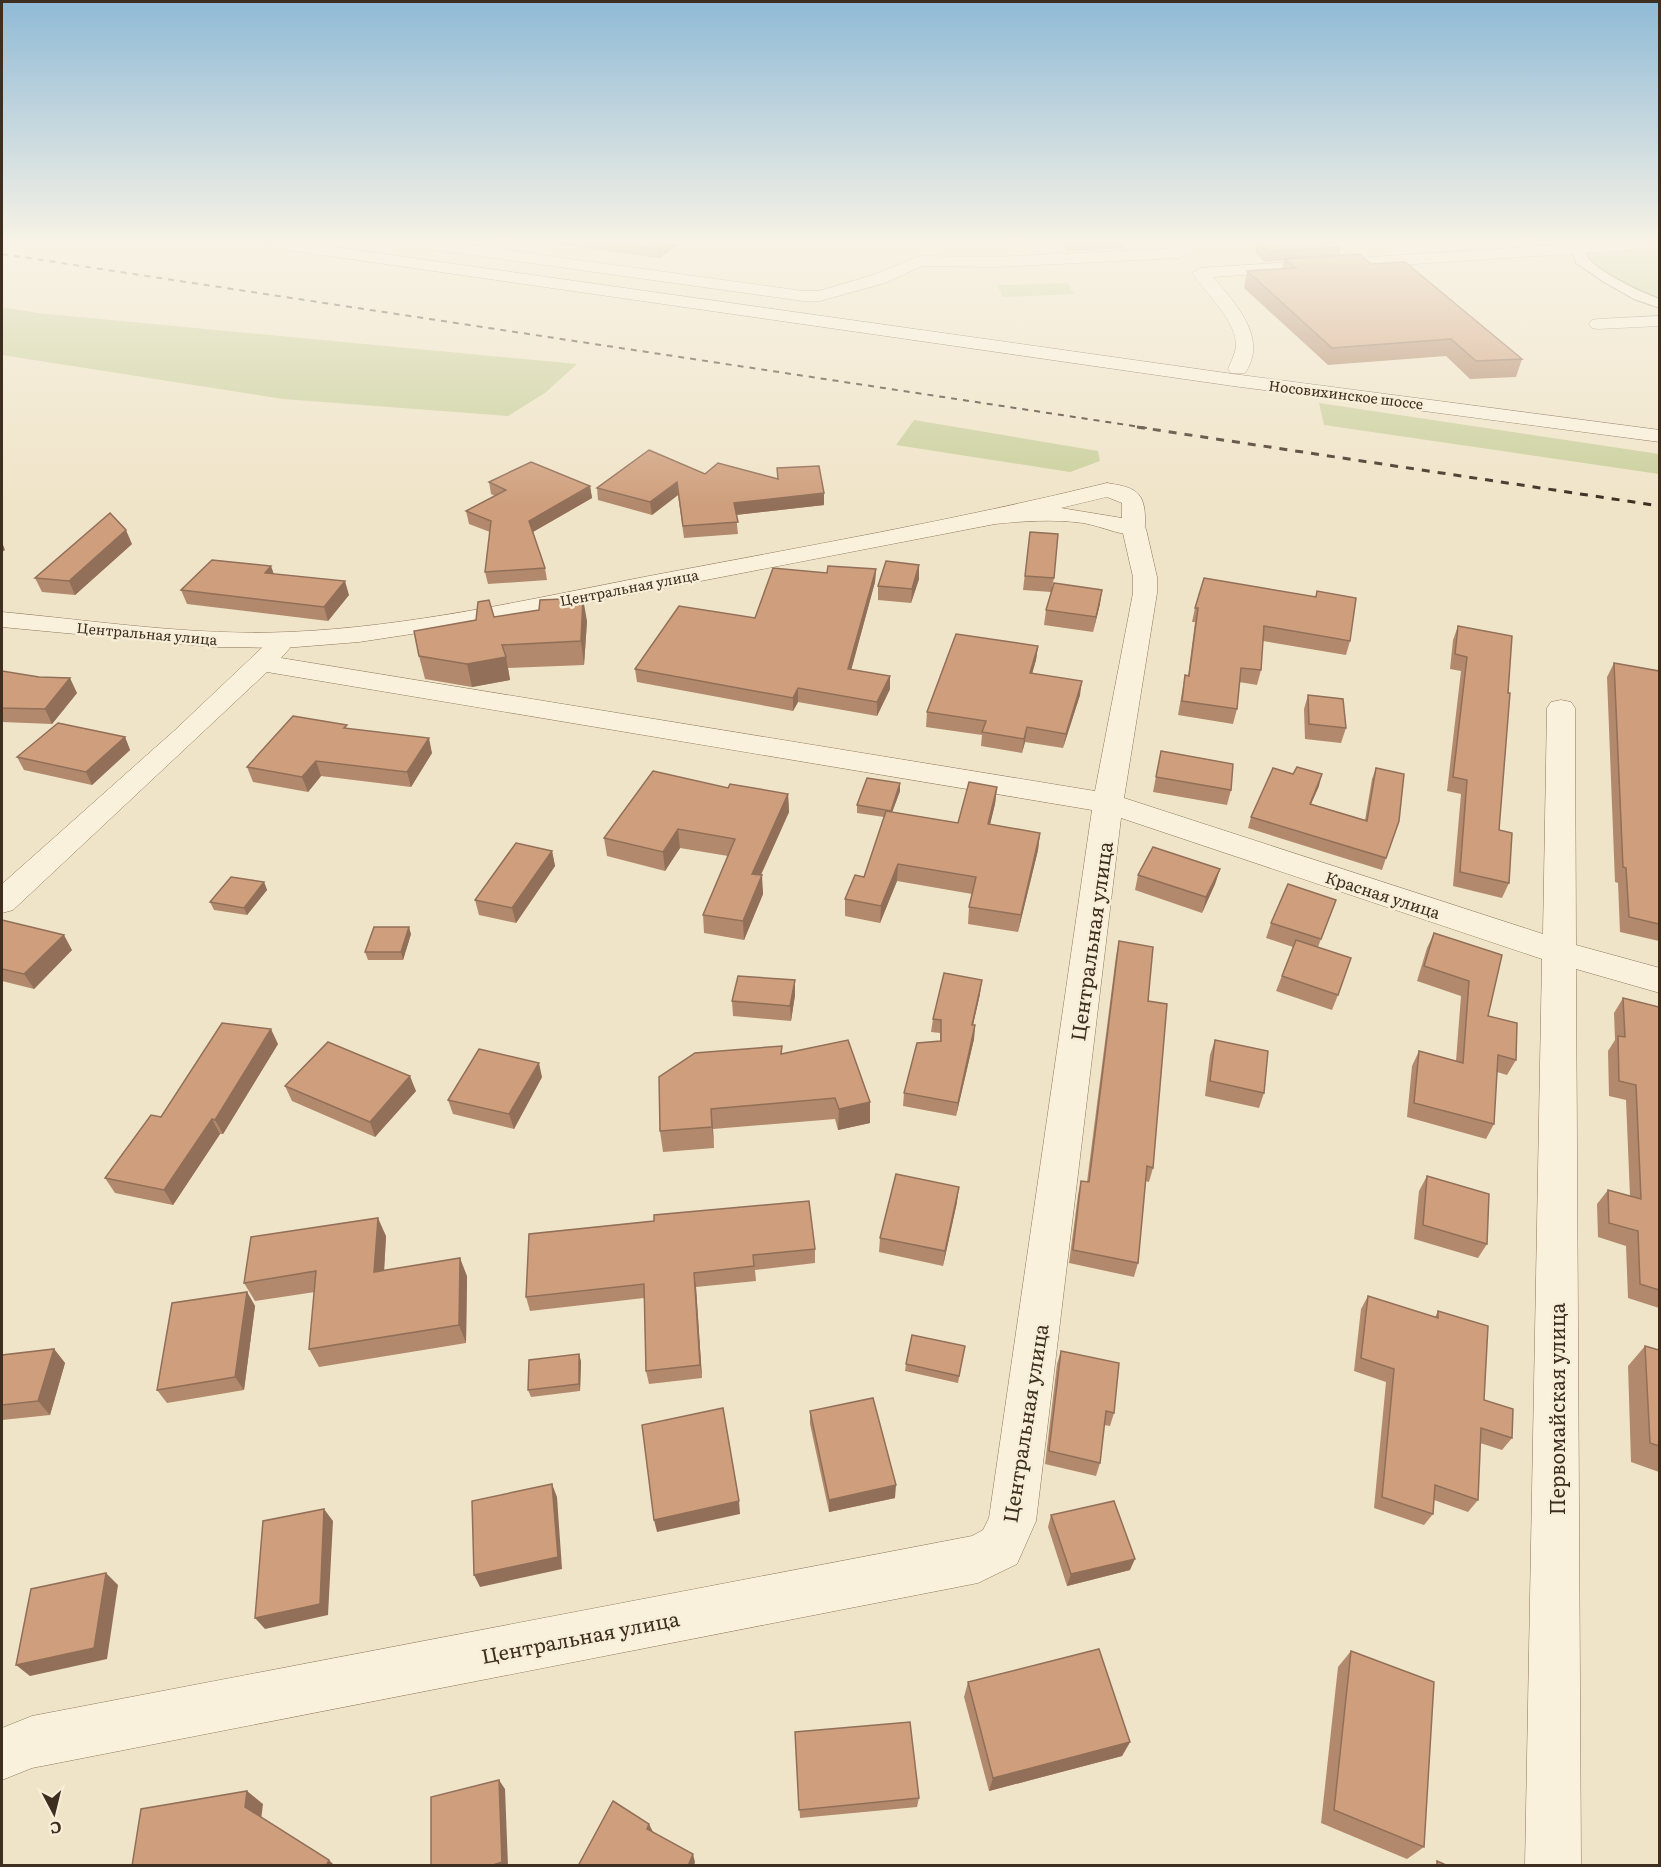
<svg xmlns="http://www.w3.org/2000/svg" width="1661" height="1867" viewBox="0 0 1661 1867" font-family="Literata,serif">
<rect width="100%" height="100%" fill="#f0e4c8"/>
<g fill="#c9cf9b">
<path d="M1659 245V302L1641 296 1586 260 1584 250Z"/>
<path d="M1067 283 1074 294 1003 297 997 285Z"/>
<path d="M2 307 38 313 577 364 545 393 508 416 283 399 2 355Z"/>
<path d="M1319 403 1659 454V474L1324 425Z"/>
<path d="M914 420 1098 451 1100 461 1070 472 896 445Z"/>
</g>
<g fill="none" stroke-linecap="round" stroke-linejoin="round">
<defs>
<path id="pedestrian" d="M1578 245 1583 246C1585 250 1586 256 1589 259 1601 273 1642 293 1660 299V308L1634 299 1604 282 1576 263 1571 249Z"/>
<g id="minor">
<path d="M414 243H455L803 291H819L873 275 920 256 995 257 1180 248 1188 253 1180 258 995 267 922 266 885 283 820 301H803L422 248Z"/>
<path d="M1591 243H1660V248L1213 277C1235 303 1269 338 1245 373H1231L1228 369C1231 362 1235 354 1236 346 1237 321 1205 292 1192 273L1200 268Z"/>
<path d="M1660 316V326L1598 329 1592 328 1589 324 1592 320 1598 319Z"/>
<path d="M1134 522 1142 524 1146 529 1157 577V593L1124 798 1543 934 1547 708 1551 702 1561 700 1571 702 1575 708 1576 945 1660 968V993L1576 969 1581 1866H1525L1542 959 1121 818 1036 1521 1017 1564 978 1583 32 1768 2 1780V1728L32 1716 972 1536 983 1530 989 1518 1092 810 267 672 13 910 2 913V884L175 730 268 642 277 640 286 642 290 648 281 658 1095 791 1133 593V577L1122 529 1126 524Z"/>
</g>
<path id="tertiary" d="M1107 483C1131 487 1144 489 1145 516 1145 523 1146 528 1142 534 1124 538 1102 526 1083 523 1054 519 1024 521 995 524L484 623 359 642 284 648 213 647 2 627V612C97 621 193 636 288 632 410 627 530 599 649 576 802 547 956 520 1107 483ZM1107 497 1122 503V518L1061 508Z"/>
<path id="secondary" d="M266 243H306L1233 374 1660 430V442L1233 386 274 248Z"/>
</defs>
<use href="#pedestrian" stroke="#8d765c" stroke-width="2"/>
<use href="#minor" stroke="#8d765c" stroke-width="1"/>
<use href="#tertiary" stroke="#8d765c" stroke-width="1"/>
<use href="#secondary" stroke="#6f573f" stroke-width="1"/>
<use href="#pedestrian" fill="#faf1dc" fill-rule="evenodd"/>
<use href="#minor" fill="#faf1dc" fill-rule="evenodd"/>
<use href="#tertiary" fill="#faf1dc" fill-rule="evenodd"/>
<use href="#secondary" fill="#faf1dc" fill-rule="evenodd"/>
<path stroke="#3d2e20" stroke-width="2" stroke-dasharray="6 6" stroke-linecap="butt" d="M2 254 1147 428"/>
<path stroke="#3d2e20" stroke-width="3" stroke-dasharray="8 8" stroke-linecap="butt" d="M1137 427 1660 506"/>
</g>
<g fill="#b2896c">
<path d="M554 243H682L659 258 554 244Z"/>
<path d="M1061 243H1126L1125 248 1067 251Z"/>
<path d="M1257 243 1341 247 1339 255 1371 264 1522 359 1516 377 1470 379 1446 356 1328 365 1244 288 1247 271 1282 269 1284 260 1265 262 1255 253Z"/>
<path d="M777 468 824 505 736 515 738 534 684 538 678 495 652 515 598 500 597 488 705 474 778 479Z"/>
<path d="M489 482 590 486 592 498 533 532 545 568 547 580 488 584 485 572 490 532 469 524 466 511 495 496 491 494Z"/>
<path d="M1030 532 1054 578 1052 588 1100 604 1093 632 1044 625 1046 610 1051 592 1023 590Z"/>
<path d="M132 544 75 595 42 592 35 578Z"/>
<path d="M876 569 875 582 851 669 890 689 877 716 798 702 793 711 637 682 635 669 755 618 827 573Z"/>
<path d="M274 574 349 595 328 621 187 604 181 590Z"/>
<path d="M919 579 911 603 878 600V586Z"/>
<path d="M1317 591 1350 641 1346 655 1263 641 1261 670 1257 685 1239 682 1237 709 1233 724 1178 715 1185 675 1188 676 1195 622H1192L1195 608 1316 596Z"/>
<path d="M494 617 587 621 584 665 508 668 510 680 472 687 425 679 419 656Z"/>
<path d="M1458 626 1512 636 1499 830 1509 883 1502 898 1453 886 1461 794 1447 791 1461 671 1450 669 1453 640Z"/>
<path d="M1038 646 1036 660 1032 674 1080 695 1063 748 1025 742 1022 753 981 746 982 735 926 727 927 712Z"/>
<path d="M1614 663 1659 678V941L1620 932 1618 883 1615 882 1607 677Z"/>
<path d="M2 671 77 693 52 724 2 722Z"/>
<path d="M1308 695 1346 728 1341 743 1305 739 1304 709Z"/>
<path d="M348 729 432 753 411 787 321 776 308 792 253 782 247 767Z"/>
<path d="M125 737 130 750 92 785 24 770 17 757Z"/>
<path d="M1161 751 1231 790 1227 805 1153 792Z"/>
<path d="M1376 768 1386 858 1382 870 1248 828 1251 817 1319 786 1311 804 1365 820 1372 779Z"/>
<path d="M997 787 995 804 990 824 1040 833 1038 850 1018 932 968 924 969 907 972 894 897 881 880 923 845 916V899L864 877 884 817 857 813V805L900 791 892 812 958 823Z"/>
<path d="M728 788 788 794 789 812 761 875 763 894 744 940 704 933 703 915 728 856 680 848 665 871 607 856 604 838Z"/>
<path d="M552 851 555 866 516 923 479 915 475 900Z"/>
<path d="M1220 869 1215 884 1202 913 1135 890 1138 875Z"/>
<path d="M264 882 267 890 247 915 214 910 210 902Z"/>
<path d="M1336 900 1318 947 1338 995 1332 1010 1276 991 1293 947 1266 938 1271 923Z"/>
<path d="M2 920 72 950 34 989 2 981Z"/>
<path d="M1434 933 1502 955 1488 1016 1516 1060 1507 1075 1497 1072 1494 1124 1486 1139 1407 1117 1412 1066 1419 1051 1456 1061 1461 996 1417 981 1427 948Z"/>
<path d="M411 934 403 960H368L365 952Z"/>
<path d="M1119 941 1148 1001 1153 1168 1149 1182 1145 1181 1138 1263 1134 1277 1069 1263 1078 1195 1081 1181 1087 1182 1116 956Z"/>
<path d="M980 994 973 1025H975L974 1039 956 1116 903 1106 904 1093 940 1041V1033L931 1032 933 1019Z"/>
<path d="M795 995 791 1021 733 1016 732 1001Z"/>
<path d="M1623 998 1659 1007V1308L1628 1298 1626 1246 1598 1237 1597 1204 1608 1190 1630 1196 1626 1100 1609 1096 1608 1051 1615 1040 1614 1013Z"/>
<path d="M1215 1040 1264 1093 1259 1108 1205 1096 1210 1055Z"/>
<path d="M278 1044 223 1134H220L173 1205 115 1193 105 1178 161 1117Z"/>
<path d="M782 1053 870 1123 838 1130 835 1119 713 1129 714 1148 663 1152 660 1131Z"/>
<path d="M542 1077 514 1129 453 1114 448 1100Z"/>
<path d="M285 1086 416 1091 375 1137 292 1101Z"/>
<path d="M1427 1176 1487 1244 1478 1258 1414 1239 1419 1191Z"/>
<path d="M957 1202 943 1266 879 1252 880 1238Z"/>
<path d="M529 1234 815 1249V1263L755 1270 756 1281 696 1287 702 1378 649 1384 646 1371 644 1298 530 1311 526 1297Z"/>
<path d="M386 1236 384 1270 467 1276 466 1343 319 1367 309 1349 315 1292 255 1301 244 1283Z"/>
<path d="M247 1292 255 1306 244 1390 167 1403 157 1390Z"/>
<path d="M1368 1296 1435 1317 1438 1311 1484 1400 1512 1438 1502 1450 1480 1443 1478 1500 1468 1512 1434 1500 1433 1514 1424 1525 1374 1508 1386 1382 1354 1371 1361 1309Z"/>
<path d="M965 1346 958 1383 905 1371 906 1364Z"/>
<path d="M1645 1346 1659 1350V1472L1631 1462 1628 1366Z"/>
<path d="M54 1349 65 1363 50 1415 2 1420V1355Z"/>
<path d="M1061 1351 1114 1413 1110 1426 1104 1425 1100 1463 1096 1476 1045 1464 1057 1364Z"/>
<path d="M581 1361 580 1391 531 1397 528 1390Z"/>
<path d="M810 1411 895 1498 829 1512 810 1424Z"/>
<path d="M1051 1515 1130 1570 1067 1586 1048 1527Z"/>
<path d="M1351 1651 1424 1847 1407 1859 1321 1823 1338 1667Z"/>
<path d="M968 1682 1130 1742 1122 1756 989 1791 964 1697Z"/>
<path d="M795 1732 919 1798 917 1807 800 1818Z"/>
</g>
<g fill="#916f58">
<path d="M668 243H682L659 258 658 249Z"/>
<path d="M677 482 678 495 652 515 650 502Z"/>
<path d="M590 486 592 498 531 533 529 521Z"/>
<path d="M824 493V505L735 515 734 503Z"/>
<path d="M126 530 132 544 75 595 69 581Z"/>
<path d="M2 542 5 550 2 552Z"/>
<path d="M919 565V579L911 603 912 589Z"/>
<path d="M271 566 276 580 265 573Z"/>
<path d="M876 569 875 582 848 682V669Z"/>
<path d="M345 581 349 595 328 621 324 607Z"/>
<path d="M1102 590 1100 604 1093 632 1096 617Z"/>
<path d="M583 598 587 621 584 665 581 641Z"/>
<path d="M1038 646 1036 660 1028 687 1030 673Z"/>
<path d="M506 657 510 680 472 687 467 664Z"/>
<path d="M890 676V689L877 716V702Z"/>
<path d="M70 678 77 693 52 724 45 709Z"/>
<path d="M1082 681 1080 695 1063 748 1066 734Z"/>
<path d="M798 688V702L793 711V698Z"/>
<path d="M1027 727 1025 742 1022 753 1024 739Z"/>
<path d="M125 737 130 750 92 785 86 772Z"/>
<path d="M429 738 432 753 411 787 407 772Z"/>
<path d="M316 761 321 776 308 792 302 777Z"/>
<path d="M1322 774 1319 786 1306 815 1310 804Z"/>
<path d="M900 783V791L890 818 891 811Z"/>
<path d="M997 787 995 804 986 841 988 824Z"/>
<path d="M788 794 789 812 753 892 752 874Z"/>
<path d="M678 829 680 848 665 871 663 852Z"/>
<path d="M1040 833 1038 850 1018 932 1021 915Z"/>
<path d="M552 851 555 866 516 923 512 908Z"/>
<path d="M898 864 897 881 880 923 881 906Z"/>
<path d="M1220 869 1215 884 1202 913 1206 897Z"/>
<path d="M762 875 763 894 744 940 743 921Z"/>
<path d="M264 882 267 890 247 915 244 908Z"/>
<path d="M409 927 411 934 403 960 401 952Z"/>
<path d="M64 935 72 950 34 989 24 974Z"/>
<path d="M795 980V995L791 1021 790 1006Z"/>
<path d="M982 980 980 994 970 1038 972 1025Z"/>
<path d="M975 1025 974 1039 956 1116 958 1103Z"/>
<path d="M271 1029 278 1044 223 1134 215 1120Z"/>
<path d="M539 1063 542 1077 514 1129 509 1114Z"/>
<path d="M410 1076 416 1091 375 1137 370 1122Z"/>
<path d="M870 1102V1123L838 1130 839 1109Z"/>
<path d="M711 1109 713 1129 714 1148 712 1127Z"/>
<path d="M212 1119 220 1134 173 1205 164 1190Z"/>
<path d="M959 1187 957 1202 943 1266 945 1251Z"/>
<path d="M378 1218 386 1236 383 1290 374 1272Z"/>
<path d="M460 1258 467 1276 466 1343 459 1325Z"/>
<path d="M694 1273 696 1287 702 1378 700 1365Z"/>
<path d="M247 1292 255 1306 244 1390 235 1377Z"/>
<path d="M54 1349 65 1363 50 1415 38 1401Z"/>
<path d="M579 1354 581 1361 580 1391 579 1384Z"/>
<path d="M552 1484 557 1497 562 1569 480 1587 474 1575Z"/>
<path d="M896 1485 895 1498 829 1512V1500Z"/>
<path d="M739 1501 740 1514 657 1532 654 1520Z"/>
<path d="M324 1509 333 1521 328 1615 265 1629 255 1618Z"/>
<path d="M1135 1559 1130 1570 1067 1586 1071 1574Z"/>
<path d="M106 1573 118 1585 107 1659 30 1676 16 1665Z"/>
<path d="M1130 1742 1122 1756 989 1791 993 1778Z"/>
<path d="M499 1780 505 1789 508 1866H490Z"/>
<path d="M247 1791 263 1804 261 1820 245 1807Z"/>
<path d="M649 1824 653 1832 647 1829Z"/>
<path d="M693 1854 695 1862 694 1866H688Z"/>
<path d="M329 1860 335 1866H326Z"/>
</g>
<g fill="#cf9f7d" stroke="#916f58" stroke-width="1.5">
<path d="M611 243H668L658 249Z"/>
<path d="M1257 243H1336L1341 247 1268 252Z"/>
<path d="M1359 254 1371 264 1405 262 1522 359 1476 361 1451 339 1332 348 1247 271 1296 268 1284 259Z"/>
<path d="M649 450 705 474 718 463 778 479 777 468 819 466 824 493 734 503 738 522 683 526 677 482 650 502 597 488Z"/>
<path d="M531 462 590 486 529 521 545 568 485 572 491 521 466 511 506 490 489 482Z"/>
<path d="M110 513 126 530 69 581 35 578Z"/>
<path d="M1030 532 1058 534 1054 578 1025 576Z"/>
<path d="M212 560 271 566 265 573 345 581 324 607 181 590Z"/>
<path d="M886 561 919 565 912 589 878 586Z"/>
<path d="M828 566 876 569 848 669 890 676 877 702 798 688 793 698 635 669 679 606 755 618 773 568 827 573Z"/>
<path d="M1204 578 1316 597 1317 591 1356 598 1350 641 1264 626 1261 670 1241 668 1237 709 1182 701 1185 675 1189 676 1198 608H1195Z"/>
<path d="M1054 583 1102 590 1096 617 1046 610Z"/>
<path d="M583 598 581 641 502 645 506 657 467 664 419 656 414 631 476 620 478 602 489 600 494 617 539 610 540 600Z"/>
<path d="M1458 626 1512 636 1508 693H1510L1499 830 1512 833 1509 883 1460 872 1467 780 1453 777 1467 657 1455 654Z"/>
<path d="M956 634 1038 646 1030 673 1082 681 1066 734 1027 727 1024 739 982 732 986 721 927 712Z"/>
<path d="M1614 663 1659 671V924L1629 917 1626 868 1623 867Z"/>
<path d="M2 671 39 677 70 678 45 709 2 708Z"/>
<path d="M1308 695 1343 699 1346 728 1309 724Z"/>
<path d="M293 716 347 725 344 728 429 738 407 772 316 761 302 777 247 767Z"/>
<path d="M58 723 125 737 86 772 17 757Z"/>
<path d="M1161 751 1233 764 1231 790 1156 777Z"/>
<path d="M1297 767 1322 774 1310 804 1367 821 1376 768 1404 774 1399 821 1386 858 1251 817 1273 768 1293 774Z"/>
<path d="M653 771 728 788 730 784 788 794 752 874 762 875 743 921 703 915 735 839 678 829 663 852 604 838Z"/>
<path d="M867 778 900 783 891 811 857 805Z"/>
<path d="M969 782 997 787 988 824 1040 833 1021 915 969 907 976 877 898 864 881 906 845 899 855 875 864 877 886 811 958 823Z"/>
<path d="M516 843 552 851 512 908 475 900Z"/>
<path d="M1153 847 1220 869 1206 897 1138 875Z"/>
<path d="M231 877 264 882 244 908 210 902Z"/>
<path d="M1288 884 1336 900 1321 939 1271 923Z"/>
<path d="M2 920 64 935 24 974 2 969Z"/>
<path d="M374 927H409L401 952H365Z"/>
<path d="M1434 933 1502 955 1488 1016 1517 1023 1516 1060 1498 1055 1494 1124 1414 1103 1419 1051 1463 1063 1469 981 1424 966Z"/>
<path d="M1296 940 1351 958 1338 995 1282 976Z"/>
<path d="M1119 941 1153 947 1148 1001 1167 1004 1153 1168 1147 1166 1138 1263 1073 1250 1081 1181 1089 1182Z"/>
<path d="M944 973 982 980 972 1025H975L958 1103 904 1093 917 1043 941 1041V1020L933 1019Z"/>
<path d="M738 976 795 980 790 1006 732 1001Z"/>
<path d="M1623 998 1659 1007V1290L1640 1284 1638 1231 1609 1223 1608 1190 1641 1199 1636 1085 1619 1081 1618 1036 1625 1037Z"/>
<path d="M222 1023 271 1029 215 1120 212 1119 164 1190 105 1178 151 1115 161 1117Z"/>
<path d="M848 1040 870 1102 839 1109 835 1098 711 1109 712 1127 660 1131 659 1077 695 1053 782 1046 781 1054Z"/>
<path d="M1215 1040 1268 1051 1264 1093 1210 1081Z"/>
<path d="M328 1042 410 1076 370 1122 285 1086Z"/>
<path d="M479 1049 539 1063 509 1114 448 1100Z"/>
<path d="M896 1174 959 1187 945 1251 880 1238Z"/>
<path d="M1427 1176 1489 1194 1487 1244 1423 1225Z"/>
<path d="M809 1201 815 1249 753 1255 754 1266 694 1273 700 1365 646 1371 644 1284 526 1297 529 1234 654 1221V1215Z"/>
<path d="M378 1218 374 1272 460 1258 459 1325 309 1349 316 1271 244 1283 251 1237Z"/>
<path d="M247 1292 235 1377 157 1390 172 1303Z"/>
<path d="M1368 1296 1438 1318V1311L1488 1326 1484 1400 1513 1409 1512 1438 1481 1428 1478 1500 1435 1485 1433 1514 1382 1497 1394 1369 1361 1358Z"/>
<path d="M912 1335 965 1346 959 1376 906 1364Z"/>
<path d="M1645 1346 1659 1350V1446L1650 1443Z"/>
<path d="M54 1349 38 1401 2 1405V1355Z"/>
<path d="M1061 1351 1119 1363 1114 1413 1106 1411 1100 1463 1049 1451Z"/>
<path d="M579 1354V1384L528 1390 529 1360Z"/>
<path d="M873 1398 896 1485 829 1500 810 1411Z"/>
<path d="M723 1408 739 1501 654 1520 642 1425Z"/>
<path d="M552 1484 558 1557 474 1575 472 1501Z"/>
<path d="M1114 1501 1135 1559 1071 1574 1051 1515Z"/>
<path d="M324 1509 320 1604 255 1618 263 1521Z"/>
<path d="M106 1573 94 1648 16 1665 31 1589Z"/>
<path d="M1099 1649 1130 1742 993 1778 968 1682Z"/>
<path d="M1351 1651 1434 1682 1424 1847 1334 1810Z"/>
<path d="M910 1722 919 1798 799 1810 795 1732Z"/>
<path d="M499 1780 502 1862 490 1866H431V1797Z"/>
<path d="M247 1791 245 1807 329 1860 326 1866H132L141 1809Z"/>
<path d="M613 1801 649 1824 647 1829 693 1854 688 1866H578Z"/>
<path d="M1437 1861 1448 1866H1437Z"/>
</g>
<linearGradient id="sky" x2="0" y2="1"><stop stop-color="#8fbad6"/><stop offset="0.48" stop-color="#f8f3e6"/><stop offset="1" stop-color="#f8f3e6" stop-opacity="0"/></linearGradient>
<rect width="1661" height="504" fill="url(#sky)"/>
<g text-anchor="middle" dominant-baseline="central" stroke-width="5" stroke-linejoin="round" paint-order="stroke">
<g font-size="14" fill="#3d2e20" stroke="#f7eed8">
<text transform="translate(1346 394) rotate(7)">Носовихинское шоссе</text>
<text transform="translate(629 587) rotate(-11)">Центральная улица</text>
<text transform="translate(147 633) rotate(5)">Центральная улица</text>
</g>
<g font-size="16" fill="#3d2e20" stroke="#f7eed8">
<text transform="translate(1383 894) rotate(18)">Красная улица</text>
</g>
<g font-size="20" fill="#3d2e20" stroke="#f7eed8">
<text transform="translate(1090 941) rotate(-82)">Центральная улица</text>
<text transform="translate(1556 1409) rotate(-90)">Первомайская улица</text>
<text transform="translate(1024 1423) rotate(-81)">Центральная улица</text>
<text transform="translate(580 1636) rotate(-11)">Центральная улица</text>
</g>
</g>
<rect width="1661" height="1867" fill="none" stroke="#3d2e20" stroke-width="6"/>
<g transform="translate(54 1813) rotate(173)" stroke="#f7eed8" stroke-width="4.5" paint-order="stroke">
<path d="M0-4.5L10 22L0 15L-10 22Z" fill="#3d2e20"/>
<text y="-9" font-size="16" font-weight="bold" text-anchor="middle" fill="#3d2e20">С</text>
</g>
</svg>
